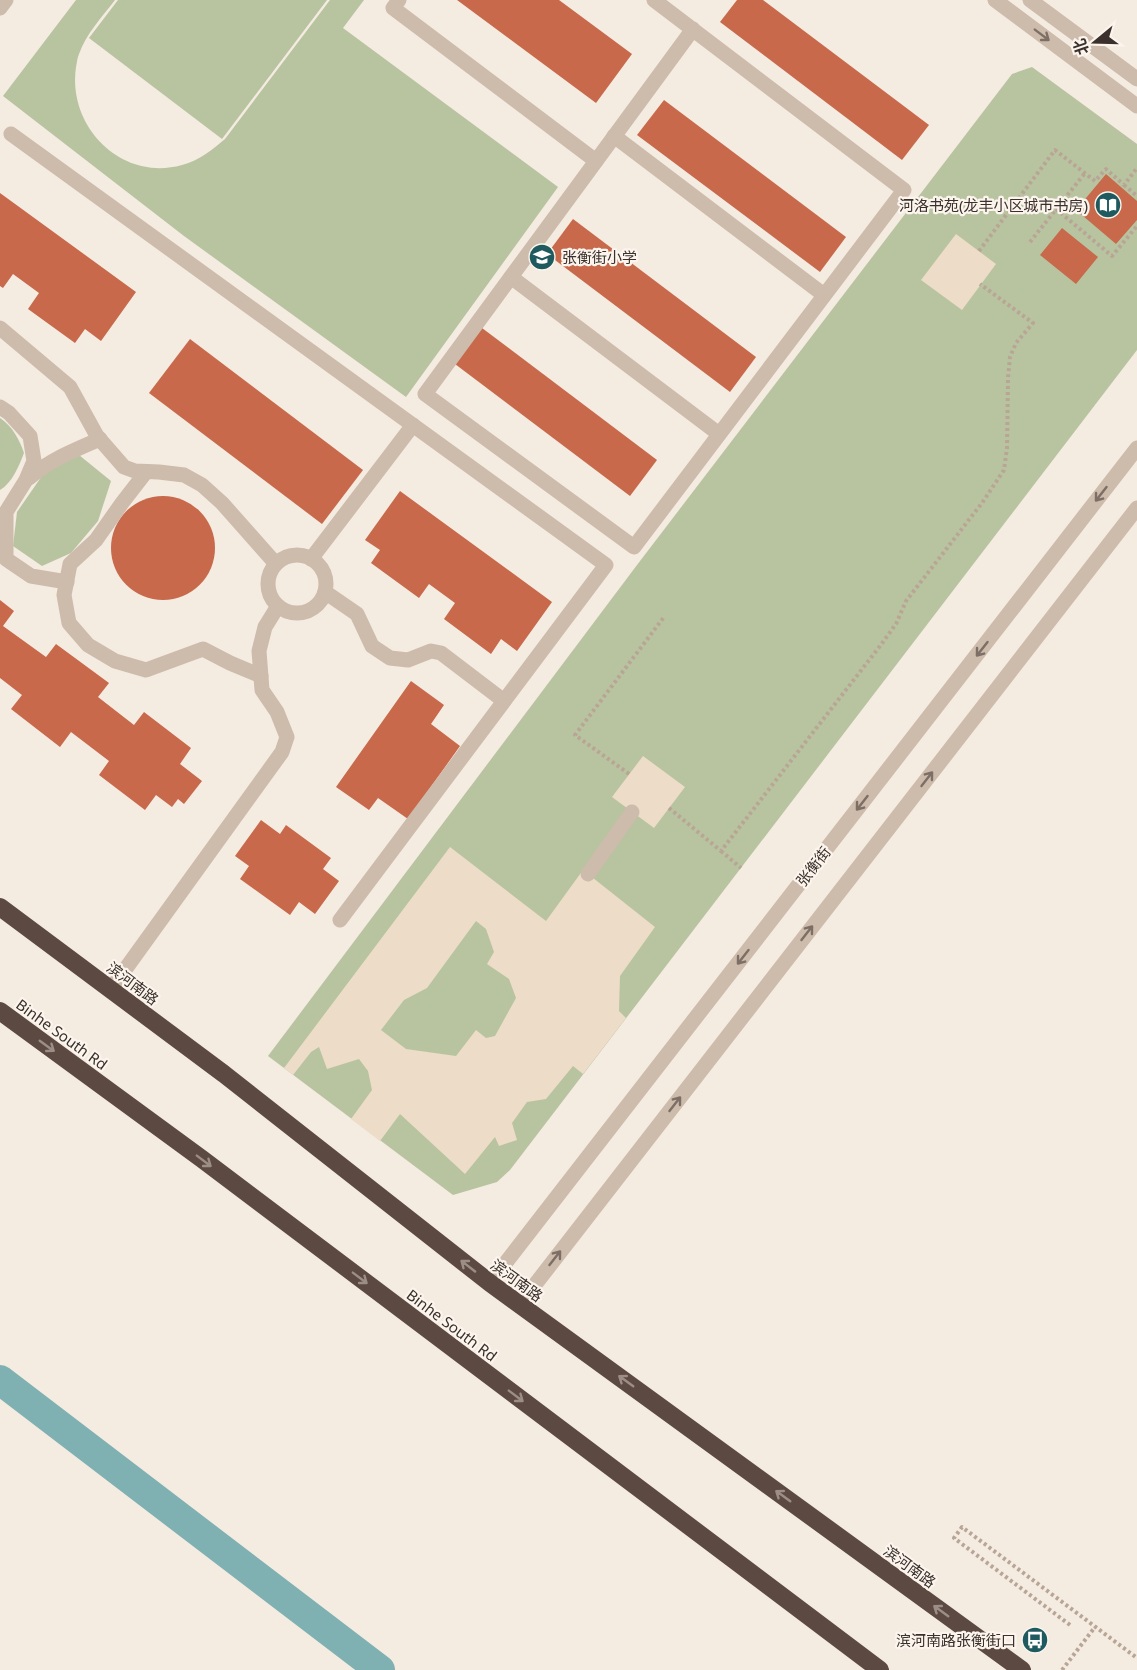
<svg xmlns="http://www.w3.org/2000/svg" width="1137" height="1670" viewBox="0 0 1137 1670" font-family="'Noto Sans','Noto Sans SC',sans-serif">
<rect width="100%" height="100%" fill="#f4ebe1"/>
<g fill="#b8c4a0">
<path d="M76 0H115C102 17 86 34 79 54 77 58 77 63 76 67 67 127 122 182 182 165 200 160 212 150 225 139L330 0H364L343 28 558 187 406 397 184 236 3 96Z"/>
<path d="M118 0H327L222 139 89 38Z"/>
<path d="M1032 67 1137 144V350L510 1170 497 1182 453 1195 268 1056 637 565 1012 74Z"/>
<path d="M0 418C13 427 19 439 24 453 19 466 12 483 0 490Z"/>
<path d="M79 455 111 481 98 521 71 553 42 566 13 546 17 512 44 473Z"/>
</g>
<g fill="#ecdcc8" fill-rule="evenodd">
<path d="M956 234 996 264 962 310 921 280Z"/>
<path d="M643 756 685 787 654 828 612 797Z"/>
<path d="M450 847 546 921 583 870 655 927 620 976 619 1011 626 1018 583 1074 573 1066 546 1099 527 1102 512 1123 517 1140 499 1146 495 1137 465 1174 400 1114 380 1141 351 1119 372 1090 368 1071 359 1059 327 1069 319 1047 311 1052 293 1075 284 1068ZM476 921 486 929 494 952 487 964 509 979 516 998 495 1036 486 1038 476 1030 456 1056 406 1049 381 1030 404 1000 427 988Z"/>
</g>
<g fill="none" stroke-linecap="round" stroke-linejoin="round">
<path stroke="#7fb0b2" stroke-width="30" d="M0 1380 380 1670"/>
</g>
<g fill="#c8694b">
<path d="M457 0H559L632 54 596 103Z"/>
<path d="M737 0H763L929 125 902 160 720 22Z"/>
<path d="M664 100 846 237 820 272 637 135Z"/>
<path d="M1106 174 1137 201V220L1116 244 1076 210Z"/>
<path d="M0 193 136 292 101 341 85 329 75 343 28 309 39 293 13 274 3 288 0 286Z"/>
<path d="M573 219 756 357 730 392 547 254Z"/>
<path d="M1062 228 1098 257 1076 284 1040 255Z"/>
<path d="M482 328 657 460 630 496 455 364Z"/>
<path d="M190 339 363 470 322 524 149 393Z"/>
<path d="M400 491 552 602 517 651 501 639 491 654 444 619 455 603 429 584 419 598 371 563 380 550 365 540Z"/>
<circle cx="163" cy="548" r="52"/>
<path d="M0 600 14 611 3 626 46 657 56 644 109 683 98 697 134 725 144 712 191 748 180 764 202 781 184 804 178 799 172 807 156 795 145 810 99 775 109 761 71 732 60 747 11 709 22 695 0 678Z"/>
<path d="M411 681 444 705 431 724 460 746 408 819 378 798 369 810 336 787Z"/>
<path d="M261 820 280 834 286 825 331 858 323 869 339 881 315 914 299 902 290 915 240 879 249 866 235 856Z"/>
</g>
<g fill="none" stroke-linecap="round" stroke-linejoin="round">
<g stroke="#b9a596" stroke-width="4" stroke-dasharray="3 3" stroke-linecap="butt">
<path d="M1124 185 1137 196"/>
<path d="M1056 209 1112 256 1137 226"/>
<path d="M1030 242 1085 173"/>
<path d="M979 251 1055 150 1095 181 1106 169 1124 185 1137 168"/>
<path d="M629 774 575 735 664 617"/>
<path d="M669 808 721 851 880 646 896 624 906 601 982 503 1004 470 1007 448 1008 378 1010 357 1016 343 1033 323 980 284"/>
<path d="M721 851 741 868"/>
<path d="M1070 1625 954 1538 962 1527 1137 1658"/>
<path d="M1062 1670 1095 1627"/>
</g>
<g stroke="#cdbbac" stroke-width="15">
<path d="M399 0 393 8 596 161"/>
<path d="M654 0 904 190 634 547 425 394 693 29"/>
<path d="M995 0 1137 106"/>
<path d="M1030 0 1137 79"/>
<path d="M0 8 6 0"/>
<path d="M11 134 606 565 340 920"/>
<path d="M614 136 824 295"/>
<path d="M511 277 719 434"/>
<path d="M0 328 70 387 97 436 124 467 135 471 159 472 184 475 202 485 222 503 276 564"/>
<path d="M0 407 9 413 30 436 34 461 26 480 6 512V559L31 576 67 582"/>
<path d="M146 472 122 503 96 540 70 564 64 595 69 623 88 645 115 661 146 670 203 649 230 663 261 676"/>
<path d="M29 478C50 460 74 450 100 439"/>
<circle cx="297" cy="584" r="29"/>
<path d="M311 559 413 425"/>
<path d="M325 592 357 614 372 646 390 658 408 660 431 651 441 653 504 701"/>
<path d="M588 874 632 812"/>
<path d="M111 989 282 752 287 737 277 712 262 690 259 651 265 627 278 606"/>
<path d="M490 1283 1137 448"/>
<path d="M520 1304 1137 508"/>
</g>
<g stroke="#5c4a42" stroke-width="18">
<path d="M0 907 224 1074 490 1283 1022 1670"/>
<path d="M0 1011 202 1159 880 1670"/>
</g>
</g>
<defs><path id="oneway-shaft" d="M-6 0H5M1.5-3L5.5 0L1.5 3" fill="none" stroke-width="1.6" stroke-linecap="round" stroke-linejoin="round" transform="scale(1.5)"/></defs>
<g stroke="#7d6f65">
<use href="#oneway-shaft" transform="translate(1042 35) rotate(37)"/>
<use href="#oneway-shaft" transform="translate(1101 494) rotate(128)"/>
<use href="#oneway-shaft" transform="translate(982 649) rotate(128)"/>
<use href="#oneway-shaft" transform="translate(927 779) rotate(-52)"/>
<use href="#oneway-shaft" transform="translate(862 803) rotate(128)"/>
<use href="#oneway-shaft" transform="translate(807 933) rotate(-52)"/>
<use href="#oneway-shaft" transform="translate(743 957) rotate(128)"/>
<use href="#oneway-shaft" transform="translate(675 1104) rotate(-52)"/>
<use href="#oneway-shaft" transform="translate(555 1258) rotate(-52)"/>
</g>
<g stroke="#9c8e87">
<use href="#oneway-shaft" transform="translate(47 1046) rotate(36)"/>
<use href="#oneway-shaft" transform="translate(204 1161) rotate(37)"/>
<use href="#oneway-shaft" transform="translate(468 1266) rotate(-142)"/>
<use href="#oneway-shaft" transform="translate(360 1278) rotate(37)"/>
<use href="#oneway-shaft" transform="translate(626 1381) rotate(-144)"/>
<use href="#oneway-shaft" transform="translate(516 1396) rotate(37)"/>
<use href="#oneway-shaft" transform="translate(783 1496) rotate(-144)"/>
<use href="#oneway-shaft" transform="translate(941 1611) rotate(-144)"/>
</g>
<defs>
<symbol id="library-disc" viewBox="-11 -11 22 22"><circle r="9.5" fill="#1f5a5e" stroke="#fbf5ee"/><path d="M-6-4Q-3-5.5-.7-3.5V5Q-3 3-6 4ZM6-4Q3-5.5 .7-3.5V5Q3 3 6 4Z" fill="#fff"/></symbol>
<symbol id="school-disc" viewBox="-11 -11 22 22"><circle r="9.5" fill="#1f5a5e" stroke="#fbf5ee"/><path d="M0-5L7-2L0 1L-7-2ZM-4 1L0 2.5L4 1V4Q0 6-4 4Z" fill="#fff"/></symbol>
<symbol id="bus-disc" viewBox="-11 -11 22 22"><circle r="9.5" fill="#1f5a5e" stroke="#fbf5ee"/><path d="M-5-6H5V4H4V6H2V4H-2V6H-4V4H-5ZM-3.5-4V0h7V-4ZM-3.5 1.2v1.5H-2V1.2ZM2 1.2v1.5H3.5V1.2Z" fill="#fff"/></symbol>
</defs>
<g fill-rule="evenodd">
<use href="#library-disc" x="1093" y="190" width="30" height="30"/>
<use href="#school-disc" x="527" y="242" width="30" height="30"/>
<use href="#bus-disc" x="1020" y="1625" width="30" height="30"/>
</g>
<g text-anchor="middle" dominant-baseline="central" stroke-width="4.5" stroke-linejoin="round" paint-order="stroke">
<g font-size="15" fill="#3b302b" stroke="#fbf5ee" text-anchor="end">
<text x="1088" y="205">河洛书苑(龙丰小区城市书房)</text>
<text x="562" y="257" text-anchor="start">张衡街小学</text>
<text x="1016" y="1640">滨河南路张衡街口</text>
</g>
<g font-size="15" fill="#3b302b" stroke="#fbf5ee">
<text transform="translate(813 866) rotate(-52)">张衡街</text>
<text transform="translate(133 983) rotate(37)">滨河南路</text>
<text transform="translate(62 1034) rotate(36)">Binhe South Rd</text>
<text transform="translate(517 1280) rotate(36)">滨河南路</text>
<text transform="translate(452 1325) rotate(37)">Binhe South Rd</text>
<text transform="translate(910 1566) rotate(36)">滨河南路</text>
</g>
</g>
<g transform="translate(1095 42) rotate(251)" stroke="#fbf5ee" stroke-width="4.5" paint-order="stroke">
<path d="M0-4.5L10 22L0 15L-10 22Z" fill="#3b302b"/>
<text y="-9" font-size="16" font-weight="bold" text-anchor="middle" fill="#3b302b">北</text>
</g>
</svg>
